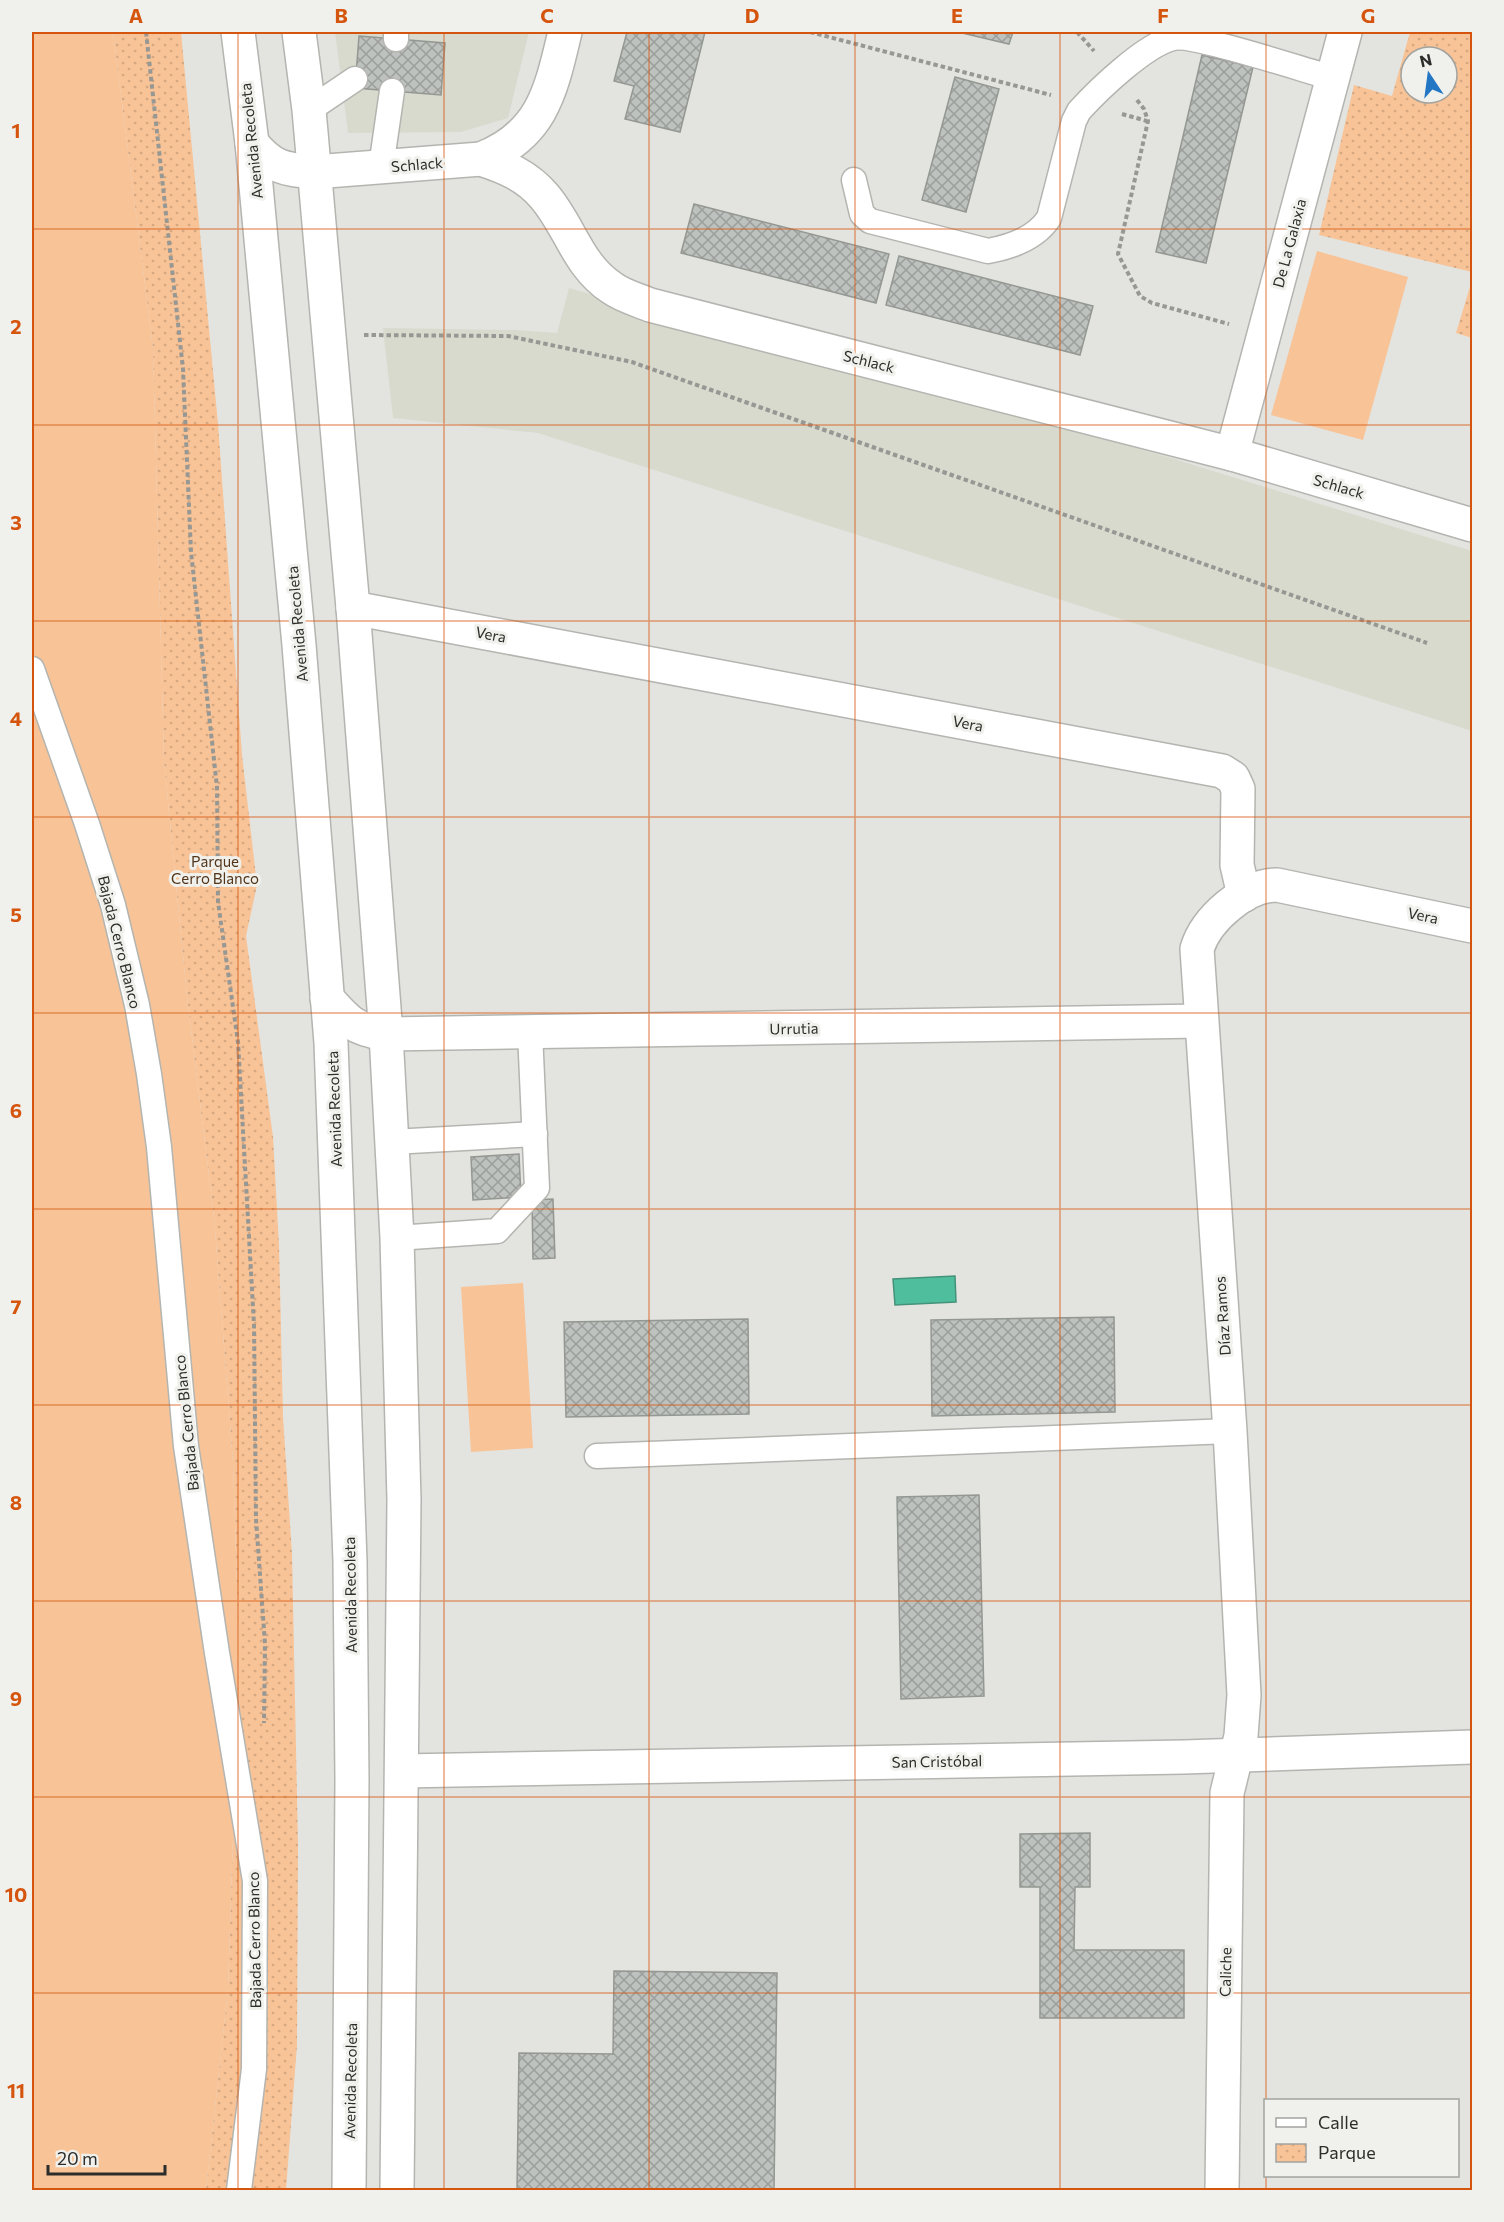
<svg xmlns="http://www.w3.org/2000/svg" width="1504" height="2222" viewBox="0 0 1504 2222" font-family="Commissioner,sans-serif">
<defs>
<pattern id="park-dots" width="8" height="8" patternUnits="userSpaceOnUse" patternTransform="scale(1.5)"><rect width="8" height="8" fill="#f8c397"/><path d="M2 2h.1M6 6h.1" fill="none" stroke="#d5a882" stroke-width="1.8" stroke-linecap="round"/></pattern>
<pattern id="building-cross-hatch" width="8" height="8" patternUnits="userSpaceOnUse" patternTransform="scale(1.5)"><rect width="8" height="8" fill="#bec2be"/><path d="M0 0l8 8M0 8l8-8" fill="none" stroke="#9b9e9b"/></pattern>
</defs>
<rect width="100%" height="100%" fill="#e3e4df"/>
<g fill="#d8dace">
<path d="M335 32H529L508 118 461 132 348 133Z"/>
<path d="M569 288 1171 458 1472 551V731L538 433 393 418 383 328 515 330 557 333Z"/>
</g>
<g fill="#f8c397">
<path d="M32 32H113L153 348 164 761 187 996 214 1217 233 1462 239 1648 228 1989 206 2190H32Z"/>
<path d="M1317 251 1408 277 1363 440 1271 415Z"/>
<path d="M523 1283 533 1448 471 1452 461 1287Z"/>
</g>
<g fill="url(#park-dots)" fill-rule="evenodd">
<path d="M113 32H181L218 424 242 755 257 885 246 936 273 1137 279 1245 283 1417 292 1554 298 1846 297 2045 286 2190H206L228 1989 239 1648 233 1462 214 1217 187 996 164 761 153 348Z"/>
<path d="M1410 32H1472V272L1319 235 1354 85 1392 96ZM1411 57H1447V93H1411Z"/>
<path d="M1472 280V338L1456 333Z"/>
</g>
<path fill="#4fbe9c" stroke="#45927a" stroke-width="1.5" d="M955 1276 956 1302 895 1305 893 1279Z"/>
<g fill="url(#building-cross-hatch)" stroke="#949893" stroke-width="1.5">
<path d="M627 32H705L680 132 625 119 634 86 614 81Z"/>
<path d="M958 32H1013L1009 44Z"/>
<path d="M359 36 445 43 441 95 355 88Z"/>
<path d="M1202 55 1253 67 1206 263 1156 252Z"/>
<path d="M955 77 999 89 966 212 922 200Z"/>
<path d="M694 204 889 254 876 303 681 253Z"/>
<path d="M899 256 1093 306 1080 355 886 305Z"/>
<path d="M519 1154 521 1197 473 1200 471 1157Z"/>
<path d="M553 1199 555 1258 533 1259 532 1200Z"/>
<path d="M1114 1317 1115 1412 932 1416 931 1320Z"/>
<path d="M748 1319 749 1414 566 1417 564 1322Z"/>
<path d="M979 1495 984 1696 901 1699 897 1497Z"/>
<path d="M1090 1833V1887H1075L1074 1950H1184V2018H1040V1887H1020V1834Z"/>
<path d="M614 1971 777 1973 774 2190H517L519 2053 613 2054Z"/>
</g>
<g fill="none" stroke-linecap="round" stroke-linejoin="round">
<defs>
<g id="lane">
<path d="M396 39V32"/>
<path d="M309 110 355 79"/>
<path d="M381 167 392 91"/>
<path d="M854 180 862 214 870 221 988 251C1010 247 1036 238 1049 218L1074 121 1079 111C1099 89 1145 45 1173 38 1193 33 1306 71 1333 78"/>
<path d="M32 669 87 824 113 905 137 1005 149 1074 159 1147 186 1446 217 1653 255 1881 254 2069 239 2190"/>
<path d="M392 1142 535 1134"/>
<path d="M397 1238 497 1231 537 1188 530 1032"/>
<path d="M597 1456 1230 1431"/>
</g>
<g id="street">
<path d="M481 159C506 167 527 176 544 196 570 226 577 265 612 288 623 296 638 300 650 305L1232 454 1472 525"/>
<path d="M1232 454 1345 32"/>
<path d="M353 608 1222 771 1233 778 1238 789 1237 865 1244 895"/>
<path d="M386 1034 1201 1021"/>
<path d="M402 1771 1184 1757 1472 1747"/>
<path d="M1222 2190 1227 1793 1241 1736 1244 1695 1230 1431 1197 949C1206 919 1245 885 1277 885L1472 926"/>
</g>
<path id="secondary" d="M314 172 481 159C543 135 551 90 565 32"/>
<g id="primary">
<path d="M238 32 252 143 299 645 331 1043 350 1561 352 1780 349 2190"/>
<path d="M299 32 309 110 353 608 386 1034 397 1238 404 1500 397 2190"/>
<path d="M252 143C272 168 284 169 314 172"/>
<path d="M327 998C348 1022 354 1029 386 1034"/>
</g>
</defs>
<use href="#lane" stroke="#b4b5b0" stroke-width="27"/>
<use href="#street" stroke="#b4b5b0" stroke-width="36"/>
<use href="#secondary" stroke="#b4b5b0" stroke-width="36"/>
<use href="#primary" stroke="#b4b5b0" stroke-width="36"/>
<g stroke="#979894" stroke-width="4" stroke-dasharray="4.5 3" stroke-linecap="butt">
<path d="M146 32 183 369 191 552 217 787 218 902 238 1042 254 1325 256 1519 265 1644 264 1723"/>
<path d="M810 32 1051 95"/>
<path d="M1077 32 1094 51"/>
<path d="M1137 100 1144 109 1148 121 1118 254 1140 296 1152 303 1229 324"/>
<path d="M1122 114 1147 121"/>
<path d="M364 335 508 336 632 362 1427 643"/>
</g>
<use href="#lane" stroke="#fff" stroke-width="24"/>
<use href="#street" stroke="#fff" stroke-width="33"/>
<use href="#secondary" stroke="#fff" stroke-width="33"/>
<use href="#primary" stroke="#fff" stroke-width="33"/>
</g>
<path fill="none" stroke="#d5550f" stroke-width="1.5" stroke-opacity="0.55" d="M238 32V2190M444 32V2190M649 32V2190M855 32V2190M1060 32V2190M1266 32V2100M32 229H1472M32 425H1472M32 621H1472M32 817H1472M32 1013H1472M32 1209H1472M32 1405H1472M32 1601H1472M32 1797H1472M32 1993H1472M1266 2176V2190"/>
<g text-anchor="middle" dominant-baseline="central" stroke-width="6" stroke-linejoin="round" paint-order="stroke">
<g font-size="15" fill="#2d2d2b" stroke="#f0f1ec">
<text transform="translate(251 141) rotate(-96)">Avenida Recoleta</text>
<text transform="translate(417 164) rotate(-5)">Schlack</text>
<text transform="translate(1289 243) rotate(-75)">De La Galaxia</text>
<text transform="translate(869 361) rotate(14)">Schlack</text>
<text transform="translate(1339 486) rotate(16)">Schlack</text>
<text transform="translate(297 624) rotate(-95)">Avenida Recoleta</text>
<text transform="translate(491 634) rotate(11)">Vera</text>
<text transform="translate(968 723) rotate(11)">Vera</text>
<text transform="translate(1423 915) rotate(12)">Vera</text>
<text transform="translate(120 942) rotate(76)">Bajada Cerro Blanco</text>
<text transform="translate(794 1028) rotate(-1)">Urrutia</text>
<text transform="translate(334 1109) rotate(-92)">Avenida Recoleta</text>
<text transform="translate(1222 1316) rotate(-94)">Díaz Ramos</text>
<text transform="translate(186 1423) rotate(-96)">Bajada Cerro Blanco</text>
<text transform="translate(350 1595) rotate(-91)">Avenida Recoleta</text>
<text transform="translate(937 1761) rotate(-1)">San Cristóbal</text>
<text transform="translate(254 1940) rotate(-91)">Bajada Cerro Blanco</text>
<text transform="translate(1225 1972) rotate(-89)">Caliche</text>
<text transform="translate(350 2081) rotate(-89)">Avenida Recoleta</text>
</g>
<g font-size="15" fill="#513419" stroke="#f0f1ec">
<text x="215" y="861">Parque<tspan x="215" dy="17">Cerro Blanco</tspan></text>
</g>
</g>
<rect width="1504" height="2222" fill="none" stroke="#f0f1ec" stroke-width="66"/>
<rect x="1264" y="2099" width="195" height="78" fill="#f0f1ec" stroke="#a2a39f" stroke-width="1.5"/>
<rect x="1276" y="2118" width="30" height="9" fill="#ffffff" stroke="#a2a39f" stroke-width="1.5"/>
<text x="1318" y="2129" font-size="18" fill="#2d2d2b">Calle</text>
<rect x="1276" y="2144" width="30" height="18" fill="url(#park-dots)" stroke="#a2a39f" stroke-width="1.5"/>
<text x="1318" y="2159" font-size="18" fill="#2d2d2b">Parque</text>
<g transform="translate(1429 75) rotate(347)"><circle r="28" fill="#f0f1ec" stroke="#a2a39f" stroke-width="1.5"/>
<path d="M0-4.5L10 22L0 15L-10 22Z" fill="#2276c4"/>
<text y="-9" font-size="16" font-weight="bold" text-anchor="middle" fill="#2d2d2b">N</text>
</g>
<path d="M48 2165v9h117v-9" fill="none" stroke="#2d2d2b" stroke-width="3"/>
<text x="57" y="2165" font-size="18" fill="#2d2d2b" stroke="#f0f1ec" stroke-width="4.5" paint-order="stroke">20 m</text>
<rect x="33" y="33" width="1438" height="2156" fill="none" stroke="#d5550f" stroke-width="2"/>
<g font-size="20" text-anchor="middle" font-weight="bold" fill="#d5550f">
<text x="136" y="23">A</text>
<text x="341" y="23">B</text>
<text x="547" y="23">C</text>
<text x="752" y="23">D</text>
<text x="957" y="23">E</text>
<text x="1163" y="23">F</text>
<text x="1368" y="23">G</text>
<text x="16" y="138">1</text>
<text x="16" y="334">2</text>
<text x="16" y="530">3</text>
<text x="16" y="726">4</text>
<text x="16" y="922">5</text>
<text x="16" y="1118">6</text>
<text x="16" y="1314">7</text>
<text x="16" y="1510">8</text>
<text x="16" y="1706">9</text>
<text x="16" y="1902">10</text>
<text x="16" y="2098">11</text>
</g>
</svg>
